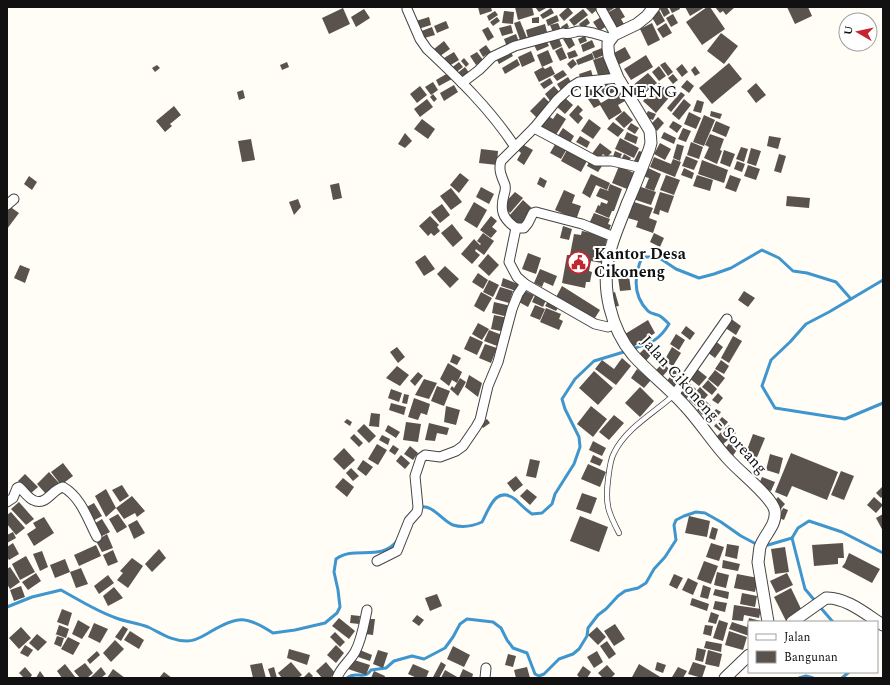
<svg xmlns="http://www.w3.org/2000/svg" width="890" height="685" viewBox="0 0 890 685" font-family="Spectral,serif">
<rect width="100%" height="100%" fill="#fffdf5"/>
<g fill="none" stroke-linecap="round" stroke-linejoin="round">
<g stroke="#3f96cf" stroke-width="3">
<path d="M883 280 829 312 806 324 790 342 771 360 762 386 775 408 845 419 883 403"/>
<path d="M632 349C650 343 659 341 669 324 666 321 663 318 660 316 656 314 651 314 648 311 632 295 634 276 642 257H658L676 269 699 278 714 274 731 268 762 250 779 258 793 271 807 273 836 282 851 299"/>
<path d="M420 507C433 504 442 521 453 525 463 528 473 526 482 522 489 509 496 484 516 500 521 505 526 510 532 514L542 513 552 504 555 494 574 464 580 447 579 437 565 409 562 399 575 379 594 361 627 351"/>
<path d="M764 545H768L792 538"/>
<path d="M816 602 805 589 792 538 798 528 809 521 842 532 883 553"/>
<path d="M7 607 32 597 61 590C79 600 96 611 116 618 126 622 138 623 148 627 161 633 171 641 187 641 196 641 203 636 210 632 237 616 246 615 273 633L295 630 325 623 337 613 340 607 338 590 334 572 336 559C354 545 381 562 397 541"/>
<path d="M820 607 833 622"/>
<path d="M347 678C356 670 364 681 371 670L386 668 394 661 412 656 424 659 445 648 453 637 460 624 467 619 493 622 501 628 507 640 513 648 527 653 535 674 539 676 544 674 559 659 573 654 579 649 587 636 588 628 598 615 606 609 618 596 625 591 638 588 646 583 654 569 665 557 676 540 674 525 676 520 684 516 696 512 705 513 721 522 741 536 758 545"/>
<path d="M799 678 806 676 813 678"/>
<path d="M842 678 849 672"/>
</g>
</g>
<g fill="#5a524d">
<path d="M478 7H491L492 11 480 15Z"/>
<path d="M515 7H532L534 15 518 20Z"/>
<path d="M535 7H548L539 12Z"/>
<path d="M568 7 573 13 564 21 559 15Z"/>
<path d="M587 7H600L592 14 586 8Z"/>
<path d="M604 7H616L608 12Z"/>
<path d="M618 7H619L625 17 621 19 624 24 614 29 605 14Z"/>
<path d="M659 7H667L670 13 664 17Z"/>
<path d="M669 7H679L680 9 672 13Z"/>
<path d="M685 7H705L690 16Z"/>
<path d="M707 7H710L725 29 702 45 686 22Z"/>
<path d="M715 7H735L726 15 723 11 720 13Z"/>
<path d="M787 7H808L812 16 795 24Z"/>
<path d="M343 8 350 24 329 34 322 18Z"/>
<path d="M551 8 554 13 543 19 540 15Z"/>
<path d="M364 9 370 18 356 27 351 17Z"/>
<path d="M583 9 588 15 574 26 569 20Z"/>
<path d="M659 10 665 21 657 26 650 14Z"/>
<path d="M495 11 498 15 489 21 487 16Z"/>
<path d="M504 11 514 12 513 24 502 23Z"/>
<path d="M673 14 678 23 671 27 666 18Z"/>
<path d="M557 15 559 21 548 26 546 20Z"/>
<path d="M429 17 431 25 418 29 416 21Z"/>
<path d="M497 17 500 21 493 26 490 22Z"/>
<path d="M539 17V23H532V18Z"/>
<path d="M601 17 607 26 599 31 593 22Z"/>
<path d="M587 18 590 23 582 29 579 24Z"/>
<path d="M446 21 449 28 437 33 434 26Z"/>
<path d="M520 21 527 38 520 40 514 23Z"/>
<path d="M558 23 562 32 554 35 550 25Z"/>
<path d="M567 23 569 27 563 31 561 27Z"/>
<path d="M652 23 660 40 648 46 640 29Z"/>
<path d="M666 23 672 33 663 38 657 29Z"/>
<path d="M545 24 547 32 528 38 526 30Z"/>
<path d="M511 25 513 33 502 36 499 28Z"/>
<path d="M432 27 435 35 421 39 419 32Z"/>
<path d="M488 27 494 37 488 41 482 30Z"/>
<path d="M721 33 738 46 724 64 707 51Z"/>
<path d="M516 34 519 42 507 47 504 39Z"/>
<path d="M570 35 575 45 569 49 563 39Z"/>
<path d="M558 36 562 46 553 50 548 39Z"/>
<path d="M585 36 587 41 580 44 578 39Z"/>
<path d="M546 40 549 46 537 51 534 45Z"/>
<path d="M592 40 595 47 583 52 581 45Z"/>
<path d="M444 41 450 49 440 56 434 49Z"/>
<path d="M486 45 491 52 483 57 479 50Z"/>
<path d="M562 47 567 58 560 61 555 51Z"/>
<path d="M625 47 631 58 618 65 612 54Z"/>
<path d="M602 48 604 55 595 59 592 52Z"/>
<path d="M548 50 553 62 542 67 537 55Z"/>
<path d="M575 50 578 56 569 59 567 53Z"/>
<path d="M510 51 513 56 499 64 496 58Z"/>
<path d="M531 51 535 61 522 67 518 57Z"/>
<path d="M454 52 459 60 449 66 444 58Z"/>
<path d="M477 52 483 60 476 65 470 56Z"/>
<path d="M592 53 594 59 578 65 576 60Z"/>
<path d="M646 55 653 67 631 80 624 69Z"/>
<path d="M605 56 611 74 599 78 593 60Z"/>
<path d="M464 58 469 64 466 67 461 61Z"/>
<path d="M517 59 520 65 505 74 502 68Z"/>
<path d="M573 59 577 64 571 69 567 64Z"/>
<path d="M287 62 289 67 282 70 280 65Z"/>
<path d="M459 62 463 67 454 74 450 69Z"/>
<path d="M665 62 673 72 668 76 660 65Z"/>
<path d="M729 63 742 79 712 104 699 88Z"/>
<path d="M682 64 688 72 682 77 676 69Z"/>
<path d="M157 65 160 68 155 72 152 68Z"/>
<path d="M551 66 555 74 539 82 534 72 543 67 545 69Z"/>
<path d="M659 66 666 76 659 81 652 72Z"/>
<path d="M695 66 700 73 695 76 691 70Z"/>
<path d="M465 67 470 74 461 81 455 75Z"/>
<path d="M563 70 567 75 557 81 553 76Z"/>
<path d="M591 70 593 77 581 81 579 74Z"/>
<path d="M448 73 452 79 439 86 436 80Z"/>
<path d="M648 73 657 83 635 101 627 90Z"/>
<path d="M673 74 678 80 673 84 668 78Z"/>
<path d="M568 77 573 85 562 92 557 84Z"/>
<path d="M550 78 553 83 544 89 540 84Z"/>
<path d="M687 80 694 86 689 93 681 87Z"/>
<path d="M612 81 616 91 604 97 600 87Z"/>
<path d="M433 82 438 90 431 95 425 87Z"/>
<path d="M659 83 672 94 656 113 643 101Z"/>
<path d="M756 83 766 95 756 103 747 91Z"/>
<path d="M454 85 458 92 444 101 440 93Z"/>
<path d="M420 86 427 95 417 103 410 94Z"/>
<path d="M554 86 561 94 551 102 545 94Z"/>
<path d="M591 89 601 103 620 92 625 101 618 105 622 112 609 120 600 105 594 108 584 93Z"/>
<path d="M243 90 245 98 239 100 237 92Z"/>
<path d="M681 92 685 95 671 112 667 108Z"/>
<path d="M433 94 437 99 434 102 430 97Z"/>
<path d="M563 96 573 105 565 114 555 105Z"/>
<path d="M544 97 550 103 537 118 530 111Z"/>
<path d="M427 99 433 107 420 117 414 109Z"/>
<path d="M684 99 691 105 679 120 672 114Z"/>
<path d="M697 100 704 102 701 113 693 111Z"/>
<path d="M578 105 583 110 579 114 583 118 578 124 569 115Z"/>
<path d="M174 106 181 115 170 124 172 126 165 132 156 121Z"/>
<path d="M624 111 633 120 624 128 615 119Z"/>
<path d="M648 111 656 114 653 120 645 117Z"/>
<path d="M711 111 722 114 720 119 710 116Z"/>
<path d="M689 112 701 118 696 129 684 124Z"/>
<path d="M557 113 566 119 554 138 540 128 548 116 553 119Z"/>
<path d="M704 115 715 120 704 146 693 142Z"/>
<path d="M658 117 664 123 657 131 650 125Z"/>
<path d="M422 119 435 129 428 139 414 129Z"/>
<path d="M589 119 601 128 593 139 581 131Z"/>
<path d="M673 121 682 126 677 133 669 127Z"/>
<path d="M716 121 730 127 726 137 712 131Z"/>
<path d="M613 122 624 130 618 137 607 129Z"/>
<path d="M631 123 639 128 635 134 627 129Z"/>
<path d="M563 128 574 136 569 145 557 137Z"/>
<path d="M683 128 691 131 686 142 678 139Z"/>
<path d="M627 132 638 137 636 144 624 139Z"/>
<path d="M664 132 676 138 674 144 661 138Z"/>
<path d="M405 133 412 141 405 148 398 144Z"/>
<path d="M710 134 724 139 720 150 722 151 717 164 704 158 709 147 705 145Z"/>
<path d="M580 136 590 142 587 148 576 142Z"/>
<path d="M769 136 781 138 778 149 767 146Z"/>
<path d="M620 138 639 148 634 158 615 149Z"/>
<path d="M251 139 255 160 242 162 238 141Z"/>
<path d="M557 141 568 147 561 159 550 153Z"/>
<path d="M691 142 703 147 699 159 687 155Z"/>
<path d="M600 143 612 152 607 157 603 154 598 160 591 155Z"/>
<path d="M660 143 671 149 665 160 654 154Z"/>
<path d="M522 144 533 150 524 165 517 160 521 153 518 150Z"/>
<path d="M677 144 684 146 680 161 673 158Z"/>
<path d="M741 147 748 149 744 162 736 159Z"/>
<path d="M568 148 588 159 581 172 561 161Z"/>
<path d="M751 148 761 151 756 166 747 163Z"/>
<path d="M481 149 498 151 497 165 479 163Z"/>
<path d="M724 150 735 154 730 167 720 163Z"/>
<path d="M615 151 622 154 618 162 612 159Z"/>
<path d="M639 151 643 152 639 163 634 161Z"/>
<path d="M624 154 631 158 628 163 621 160Z"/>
<path d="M779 154 786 156 781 173 774 171Z"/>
<path d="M686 156 698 161 694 170 682 166Z"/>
<path d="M654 157 671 164 673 159 681 162 675 177 650 167Z"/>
<path d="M590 160 602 166 598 172 587 166Z"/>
<path d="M702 160 728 170 724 183 698 174Z"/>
<path d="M737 161 745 164 742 172 734 169Z"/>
<path d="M748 165 760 169 756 180 744 176Z"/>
<path d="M619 166 634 173 627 189 612 183Z"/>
<path d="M646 167 661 174 654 191 645 188 649 178 642 176Z"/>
<path d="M684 168 694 173 692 179 681 175Z"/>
<path d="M460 173 469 180 459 193 450 185Z"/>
<path d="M591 174 610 183 607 190 596 185 590 198 582 193Z"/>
<path d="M666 175 680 180 674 195 660 190Z"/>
<path d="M697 175 713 180 710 191 693 186Z"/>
<path d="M730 175 741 179 736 192 725 188Z"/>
<path d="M29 176 37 182 32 190 24 184Z"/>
<path d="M540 177 547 181 544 188 537 184Z"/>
<path d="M339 183 342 198 333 200 330 185Z"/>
<path d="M610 184 622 189 614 211H612L609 218 595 212 598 205 600 206 601 202 607 204 608 201 596 196 600 188 609 191 608 190Z"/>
<path d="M638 186 656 192 651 205 633 199Z"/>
<path d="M481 187 494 194 489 204 476 197Z"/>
<path d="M451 188 462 202 451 210 440 196Z"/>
<path d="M564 190 575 195 572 203 581 206 576 220 565 217 566 215 555 210Z"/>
<path d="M515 192 523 198 510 213 502 206Z"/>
<path d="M660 192 674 196 668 213 660 210 659 215 653 213Z"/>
<path d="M787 196 810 198 809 208 786 206Z"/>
<path d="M298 199 301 207 294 215 289 202Z"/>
<path d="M523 200 535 211 521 227 509 216Z"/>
<path d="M474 202 487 210 477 228 464 220Z"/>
<path d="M634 202 653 208 649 218 657 221 653 233 636 227 638 221 628 218Z"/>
<path d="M442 204 450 215 440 223 431 212Z"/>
<path d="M9 206 19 213 7 229V208Z"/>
<path d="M594 213 610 219 608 224 611 225 608 233 588 226Z"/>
<path d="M430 216 439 225 437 227 440 231 434 236 431 233 428 236 419 226Z"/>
<path d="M491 216 497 221 492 227 497 231 491 238 480 230Z"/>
<path d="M452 224 463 238 453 247 441 233Z"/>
<path d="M563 226 572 229 569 240 560 238Z"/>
<path d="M582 231 607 236 602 263 591 261 589 271 592 272 590 282H586L585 288 562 283 567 255H570L574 234 581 235Z"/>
<path d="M483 233 494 241 484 255 476 249 475 251 480 255 472 264 461 254 474 239 480 245 481 244 477 241Z"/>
<path d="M654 233 664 238 660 247 650 242Z"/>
<path d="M528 253 541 258 536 274 522 269Z"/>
<path d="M488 254 499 265 489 276 478 266Z"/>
<path d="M425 255 435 269 424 276 415 262Z"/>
<path d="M20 265 30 269 25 283 14 278Z"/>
<path d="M445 266 459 279 450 288 437 274Z"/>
<path d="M540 269 557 276 553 286 544 282 542 287 534 283Z"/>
<path d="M478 273 488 280 483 289 472 282Z"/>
<path d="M629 276 631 290 620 291 618 277Z"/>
<path d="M503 278 518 284 516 291 501 286Z"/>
<path d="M489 280 499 285 493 297 483 292Z"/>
<path d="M562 286 600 310 593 321 555 299Z"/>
<path d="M500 287 513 291 509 303 495 299Z"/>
<path d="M523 290 534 295 528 307 517 301Z"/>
<path d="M744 291 755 298 748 307 738 300Z"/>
<path d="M481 292 492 298 484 312 474 306Z"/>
<path d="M615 292 619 306 612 307 609 294Z"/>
<path d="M536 293 547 298 543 307 532 302Z"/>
<path d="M548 301 559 306 556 311 545 306Z"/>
<path d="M494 302 511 306 508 317 492 313Z"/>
<path d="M535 305 545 309 540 320 530 316Z"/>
<path d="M546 308 561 314 559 319 563 321 559 330 540 322Z"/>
<path d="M494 315 508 318 505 332 491 329Z"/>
<path d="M730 318 741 326 736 335 724 327Z"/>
<path d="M648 320 655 333 633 347 625 334Z"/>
<path d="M478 323 489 329 482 340 472 334Z"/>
<path d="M686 326 695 333 690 340 681 333Z"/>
<path d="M489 330 502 335 497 346 484 341Z"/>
<path d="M676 334 685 340 679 350 670 344Z"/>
<path d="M470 336 483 342 477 355 464 349Z"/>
<path d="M733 336 742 341 729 363 721 358Z"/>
<path d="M714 340 723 347 715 358 707 352Z"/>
<path d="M485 344 497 348 491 363 479 358Z"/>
<path d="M397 347 405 357 398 363 390 352Z"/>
<path d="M672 347 681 353 673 366 664 361Z"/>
<path d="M644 349 651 355 644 363 637 356Z"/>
<path d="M453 354 461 358 457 365 450 362Z"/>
<path d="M622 358 631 366 616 385 595 369 602 360 614 369Z"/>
<path d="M721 360 729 366 724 374 715 369Z"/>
<path d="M448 363 462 372 457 383 452 380 449 386 440 379Z"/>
<path d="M663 363 669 369 662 377 655 371Z"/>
<path d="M397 366 409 375 400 386 386 378Z"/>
<path d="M637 369 651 380 644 388 631 378Z"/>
<path d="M697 369 707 377 699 386 689 378Z"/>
<path d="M674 370 682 375 675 388 666 383Z"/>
<path d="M715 370 725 378 718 387 708 379Z"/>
<path d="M594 371 613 388 598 405 579 388Z"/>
<path d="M418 372 423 376 415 386 410 381Z"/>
<path d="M469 375 482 383 478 397 465 387Z"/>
<path d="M460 378 466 382 458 396 450 389 452 386 454 388Z"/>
<path d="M424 379 437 383 429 399 415 395Z"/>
<path d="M708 380 717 389 712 395 702 387Z"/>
<path d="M688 382 696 389 686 399 679 391Z"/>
<path d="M437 386 450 391 444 406 431 401Z"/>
<path d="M640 387 654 401 640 417 625 403Z"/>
<path d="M700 387 708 395 697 407 689 400Z"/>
<path d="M391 389 402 393 399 402 388 398Z"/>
<path d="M718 393 723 398 718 404 712 400Z"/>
<path d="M404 394 409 395 407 404 402 403Z"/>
<path d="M414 398 430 404 427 415 421 413 418 420 408 417Z"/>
<path d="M706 401 711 406 702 415 697 410Z"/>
<path d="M391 403 406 407 404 415 389 410Z"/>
<path d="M446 406 460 410 456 425 444 422Z"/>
<path d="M591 406 607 419 593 437 577 424Z"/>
<path d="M716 409 721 412 714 421 710 417Z"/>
<path d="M371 413 380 414 379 427 369 426Z"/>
<path d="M614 415 624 423 609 440 599 432Z"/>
<path d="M722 417 728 422 720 431 714 426Z"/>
<path d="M347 419 352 422 350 426 344 422Z"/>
<path d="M487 419 490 423 483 428 480 424Z"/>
<path d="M406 422 421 424 418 442 403 440Z"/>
<path d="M429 423 449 428 447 435 437 433 435 441 425 440Z"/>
<path d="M364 424 376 436 369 443 357 431Z"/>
<path d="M388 425 400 432 396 438 385 431Z"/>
<path d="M729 425 736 433 722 445 716 437Z"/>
<path d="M354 434 363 443 359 447 350 438Z"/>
<path d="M753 434 765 438 755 462 744 458Z"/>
<path d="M382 435 390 439 388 445 379 440Z"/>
<path d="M733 438 741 444 732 457 724 450Z"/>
<path d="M593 441 606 448 602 456 589 450Z"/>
<path d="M377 444 387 450 378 465 368 459Z"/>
<path d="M393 445 399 449 395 455 389 451Z"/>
<path d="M410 446 418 453 413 460 404 454Z"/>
<path d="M344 448 355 460 344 470 333 459Z"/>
<path d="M791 453 838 472 827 500 792 486 787 497 775 492Z"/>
<path d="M770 454 783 458 779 474 766 470Z"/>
<path d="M401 455 410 463 405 469 396 461Z"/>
<path d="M593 455 603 460 600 466 590 462Z"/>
<path d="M530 459 540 461 536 478 526 476Z"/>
<path d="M363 460 373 467 366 476 357 469Z"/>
<path d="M63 463 73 476 61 485 51 472Z"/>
<path d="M588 464 606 472 600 487 581 479Z"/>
<path d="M351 468 359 476 353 481 346 473Z"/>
<path d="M841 471 854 476 844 500 831 495Z"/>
<path d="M49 472 59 483 46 494 37 484Z"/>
<path d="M25 474 38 487 30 494 18 481Z"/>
<path d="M516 476 523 485 514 492 507 483Z"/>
<path d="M762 477 775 482 771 491 758 486Z"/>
<path d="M343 478 354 487 347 497 335 487Z"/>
<path d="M122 485 129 496 120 502 112 490Z"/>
<path d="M883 486V496L881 498 876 493Z"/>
<path d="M106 489 116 508 106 517 95 496Z"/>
<path d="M527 489 537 497 530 505 520 496Z"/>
<path d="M582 493 597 498 591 514 576 509Z"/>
<path d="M132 496 145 511 137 517 135 513 124 519 116 508Z"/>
<path d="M778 497 785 504 780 510 773 503Z"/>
<path d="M874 497 883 505 876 513 867 505Z"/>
<path d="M19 502 34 519 26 525 11 509Z"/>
<path d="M94 503 102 516 91 522 83 509Z"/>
<path d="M783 508 788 510 784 520 779 518Z"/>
<path d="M11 512 25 528 16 535 7 524V515Z"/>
<path d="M118 514 127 527 117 533 109 519Z"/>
<path d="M883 514V531L876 518Z"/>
<path d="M580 516 608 527 599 552 570 541Z"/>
<path d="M689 516 710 521 707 537 685 533Z"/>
<path d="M44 517 54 533 34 546 27 534 36 528 33 523Z"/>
<path d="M102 519 110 532 98 538 92 525Z"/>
<path d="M137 520 145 533 134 539 128 525Z"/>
<path d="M712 527 718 529 715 540 709 538Z"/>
<path d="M13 532 16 538 7 543V535Z"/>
<path d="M107 534 113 548 102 552 96 541Z"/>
<path d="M13 543 19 554 9 560 7 557V547Z"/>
<path d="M711 543 724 547 719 561 706 557Z"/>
<path d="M843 543 844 558H838V564L814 566 812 545Z"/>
<path d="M727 544 739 546 737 559 725 556Z"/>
<path d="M96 545 101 556 79 566 74 555Z"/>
<path d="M785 547 789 572 775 574 771 549Z"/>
<path d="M159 549 166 558 152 572 145 564Z"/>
<path d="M113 550 118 562 108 566 103 555Z"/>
<path d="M42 551 48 567 40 571 33 554Z"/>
<path d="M849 553 880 569 872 583 842 567 845 563Z"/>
<path d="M26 556 35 572 20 580 12 564Z"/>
<path d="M132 558 143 566 128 588 117 580 123 573 120 571Z"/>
<path d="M65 559 70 572 55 578 50 565Z"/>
<path d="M723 560 740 564 738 571 722 568Z"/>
<path d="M704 561 718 566 711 584 697 579Z"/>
<path d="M10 567 20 582 10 589 7 584V569Z"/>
<path d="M81 568 88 584 76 588 70 572Z"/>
<path d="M717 572 729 575 726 588 714 585Z"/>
<path d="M36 573 41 581 28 590 22 582Z"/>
<path d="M787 573 793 585 776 593 770 581Z"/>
<path d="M674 574 683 578 677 589 669 585Z"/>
<path d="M737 574 758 578 755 592 734 588Z"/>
<path d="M108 575 114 583 99 594 94 586Z"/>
<path d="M688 578 698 583 693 595 682 590Z"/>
<path d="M703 585 711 588 708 599 700 597Z"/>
<path d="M21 586 25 597 14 601 10 590Z"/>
<path d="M114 587 123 598 108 606 103 596Z"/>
<path d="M791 588 803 613 786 621 774 597Z"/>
<path d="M715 589 729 592 728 599 713 595Z"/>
<path d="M742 593 757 596 755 607 740 604Z"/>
<path d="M437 594 442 606 430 611 425 598Z"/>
<path d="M692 598 709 604 707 611 690 605Z"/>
<path d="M715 601 727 603 725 612 713 609Z"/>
<path d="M734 605 761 609 759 618 744 615 743 621 732 620Z"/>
<path d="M62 609 72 613 68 626 57 622Z"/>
<path d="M711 612 719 615 716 624 708 622Z"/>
<path d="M351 615 360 616 359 624 350 623Z"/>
<path d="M417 615 424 620 419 626 412 621Z"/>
<path d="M339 618 355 631 349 639 332 626Z"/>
<path d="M749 618 761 621 749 622V636L729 629 732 622 747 627Z"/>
<path d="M367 619H375L373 635 365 634Z"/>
<path d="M78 620 90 627 82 639 72 634Z"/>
<path d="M719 620 728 623 723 641 713 638Z"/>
<path d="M94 623 108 629 100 643 88 637Z"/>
<path d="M615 624 625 639 614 646 604 631Z"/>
<path d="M59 625 69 629 66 638 55 634H56Z"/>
<path d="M705 625 713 626 711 636 703 634Z"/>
<path d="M123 626 128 629 121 641 115 637Z"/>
<path d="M21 627 31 638 19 649 9 638Z"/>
<path d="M597 627 606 637 598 645 588 635Z"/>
<path d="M130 631 144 640 139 649 124 640Z"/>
<path d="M729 631 747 637 743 650 725 645Z"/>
<path d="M335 632 345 642 340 647 330 637Z"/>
<path d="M37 634 47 642 38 651 29 643Z"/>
<path d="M57 636 64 638 61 647 54 644Z"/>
<path d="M68 637 80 643 73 655 61 649Z"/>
<path d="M115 640 124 649 111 662 103 653Z"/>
<path d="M607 641 616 654 609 659 600 646Z"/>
<path d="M706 641 722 644 721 652 704 648Z"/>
<path d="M25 645 33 650 28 657 20 653Z"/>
<path d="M336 645 344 653 336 663 327 655Z"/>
<path d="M453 646 470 655 464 667 447 659Z"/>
<path d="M697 648 706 650 703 662 695 660Z"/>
<path d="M289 649 310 655 307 665 287 658Z"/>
<path d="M360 650 372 655 370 661 358 657Z"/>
<path d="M378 650 388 653 383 668 373 664Z"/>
<path d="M708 650 722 654 719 667 705 664Z"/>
<path d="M97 651 100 655 90 664 87 660Z"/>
<path d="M597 651 603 662 594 668 587 657Z"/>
<path d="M508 654 516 656 513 667 505 665Z"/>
<path d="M351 659 370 665 366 675 348 669Z"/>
<path d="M291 662 302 675 298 678H282L278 673Z"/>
<path d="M326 662 335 673 330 678H322L316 671Z"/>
<path d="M441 662 446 665 439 678H434L433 677Z"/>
<path d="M657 662 666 665 663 673 655 670Z"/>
<path d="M693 662 706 666 702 678 688 674Z"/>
<path d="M85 663 93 673 87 678H80L74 671Z"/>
<path d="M262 663 266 678H253L250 665Z"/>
<path d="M65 664 76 678H62L57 671Z"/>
<path d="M413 664 429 671 426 678H417L408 674Z"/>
<path d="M639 664 662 678H634L632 677Z"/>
<path d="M607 665 615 674 611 678H603L598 673Z"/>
<path d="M583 666 591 672 587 678H580L577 675Z"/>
<path d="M25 667 32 675 30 678H24L19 673Z"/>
<path d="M101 667 106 674 101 678H90Z"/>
<path d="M274 667 277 678H271L268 669Z"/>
<path d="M527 667 530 678H516L514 670Z"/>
<path d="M678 667 687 671 683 678 672 677Z"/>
<path d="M113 669 125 678H107Z"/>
<path d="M463 669 473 674 472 678H441L445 670 459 678Z"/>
<path d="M40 671 45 678H36Z"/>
<path d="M374 671 385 676 384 678H371Z"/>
<path d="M164 672 172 678H159Z"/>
<path d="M309 672 313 676 311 678H303Z"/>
</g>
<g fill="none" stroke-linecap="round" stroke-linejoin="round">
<defs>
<path id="service" d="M619 533C608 512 605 504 608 480 609 472 610 460 614 453 626 428 654 413 674 395"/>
<g id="minor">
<path d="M407 9 420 39 427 49C459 79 491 110 515 147"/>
<path d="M601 9 615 34"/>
<path d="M462 83 479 70 492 57 515 46 563 33C569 35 573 32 579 31 590 31 601 35 611 39"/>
<path d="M534 128 596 161H612L642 168"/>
<path d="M7 205 14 199"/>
<path d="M516 228H524L528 223 533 213 536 212 582 224 614 237"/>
<path d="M615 324 608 327 595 324 525 284 517 277 509 262 516 228C502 218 500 210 504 195 505 192 506 189 505 185 502 177 498 170 501 161L534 128 557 100 571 87 579 82 618 78"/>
<path d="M674 395 727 319"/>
<path d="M7 502 13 498 17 488 19 487C24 491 27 497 33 500 46 507 52 489 63 487 81 497 88 520 97 537"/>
<path d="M377 561 397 551 409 521 417 512 418 507 415 476 421 458 425 455 440 457 456 451 463 446 476 427 480 420 488 386 498 362 512 309 518 294 525 284"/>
<path d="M337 678C340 668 350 661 355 652 362 639 364 624 367 610"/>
<path d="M485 678 486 668"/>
</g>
<g id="tertiary">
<path d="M654 7 647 16 637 24 614 35 608 43V48L609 56 618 78 650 131 651 143 649 150C642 168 635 186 627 204 621 221 613 237 609 255 601 288 611 329 633 355 649 373 669 388 685 406 702 424 714 445 731 462 741 473 773 498 775 511 777 525 764 535 760 547 759 552 759 557 758 562L768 622"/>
<path d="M792 622 826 598C846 597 867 615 883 625"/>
<path d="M725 678 749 655"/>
</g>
</defs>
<use href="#service" stroke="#444" stroke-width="6"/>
<use href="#minor" stroke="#444" stroke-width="11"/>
<use href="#tertiary" stroke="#444" stroke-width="13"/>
<use href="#service" stroke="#fff" stroke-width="4.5"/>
<use href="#minor" stroke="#fff" stroke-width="9"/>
<use href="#tertiary" stroke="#fff" stroke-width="11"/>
</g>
<defs>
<symbol id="civic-ring" viewBox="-11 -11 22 22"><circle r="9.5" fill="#fff" stroke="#c4262e" stroke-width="1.5"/><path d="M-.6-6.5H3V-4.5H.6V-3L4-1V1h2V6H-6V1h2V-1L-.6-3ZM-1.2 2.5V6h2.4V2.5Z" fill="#c4262e"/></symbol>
</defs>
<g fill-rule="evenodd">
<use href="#civic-ring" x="566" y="250" width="25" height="25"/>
</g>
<g text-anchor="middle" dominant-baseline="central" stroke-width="4" stroke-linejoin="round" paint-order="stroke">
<g font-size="16" font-weight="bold" fill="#111" stroke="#fff" text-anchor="start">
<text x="594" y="254">Kantor Desa<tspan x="594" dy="18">Cikoneng</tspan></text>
</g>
<g font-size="16" fill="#111" stroke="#fff">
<text transform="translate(704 405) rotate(48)">Jalan Cikoneng - Soreang</text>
</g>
<g font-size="18" letter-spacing="1" fill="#111" stroke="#fff">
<text x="624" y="91">CIKONENG</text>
</g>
</g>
<rect width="890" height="685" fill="none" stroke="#111111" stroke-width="16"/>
<rect x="748" y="621" width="130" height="52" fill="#ffffff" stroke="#a0a0a0"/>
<rect x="756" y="634" width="20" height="6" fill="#ffffff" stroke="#a0a0a0"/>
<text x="784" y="641" font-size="12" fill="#111111">Jalan</text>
<rect x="756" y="651" width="20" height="12" fill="#5a524d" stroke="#a0a0a0"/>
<text x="784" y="661" font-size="12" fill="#111111">Bangunan</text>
<g transform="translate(858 32) rotate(279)"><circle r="19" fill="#ffffff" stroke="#a0a0a0"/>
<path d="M0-3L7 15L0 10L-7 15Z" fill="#c4262e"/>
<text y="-6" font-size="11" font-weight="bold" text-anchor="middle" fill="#111111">U</text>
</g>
</svg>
